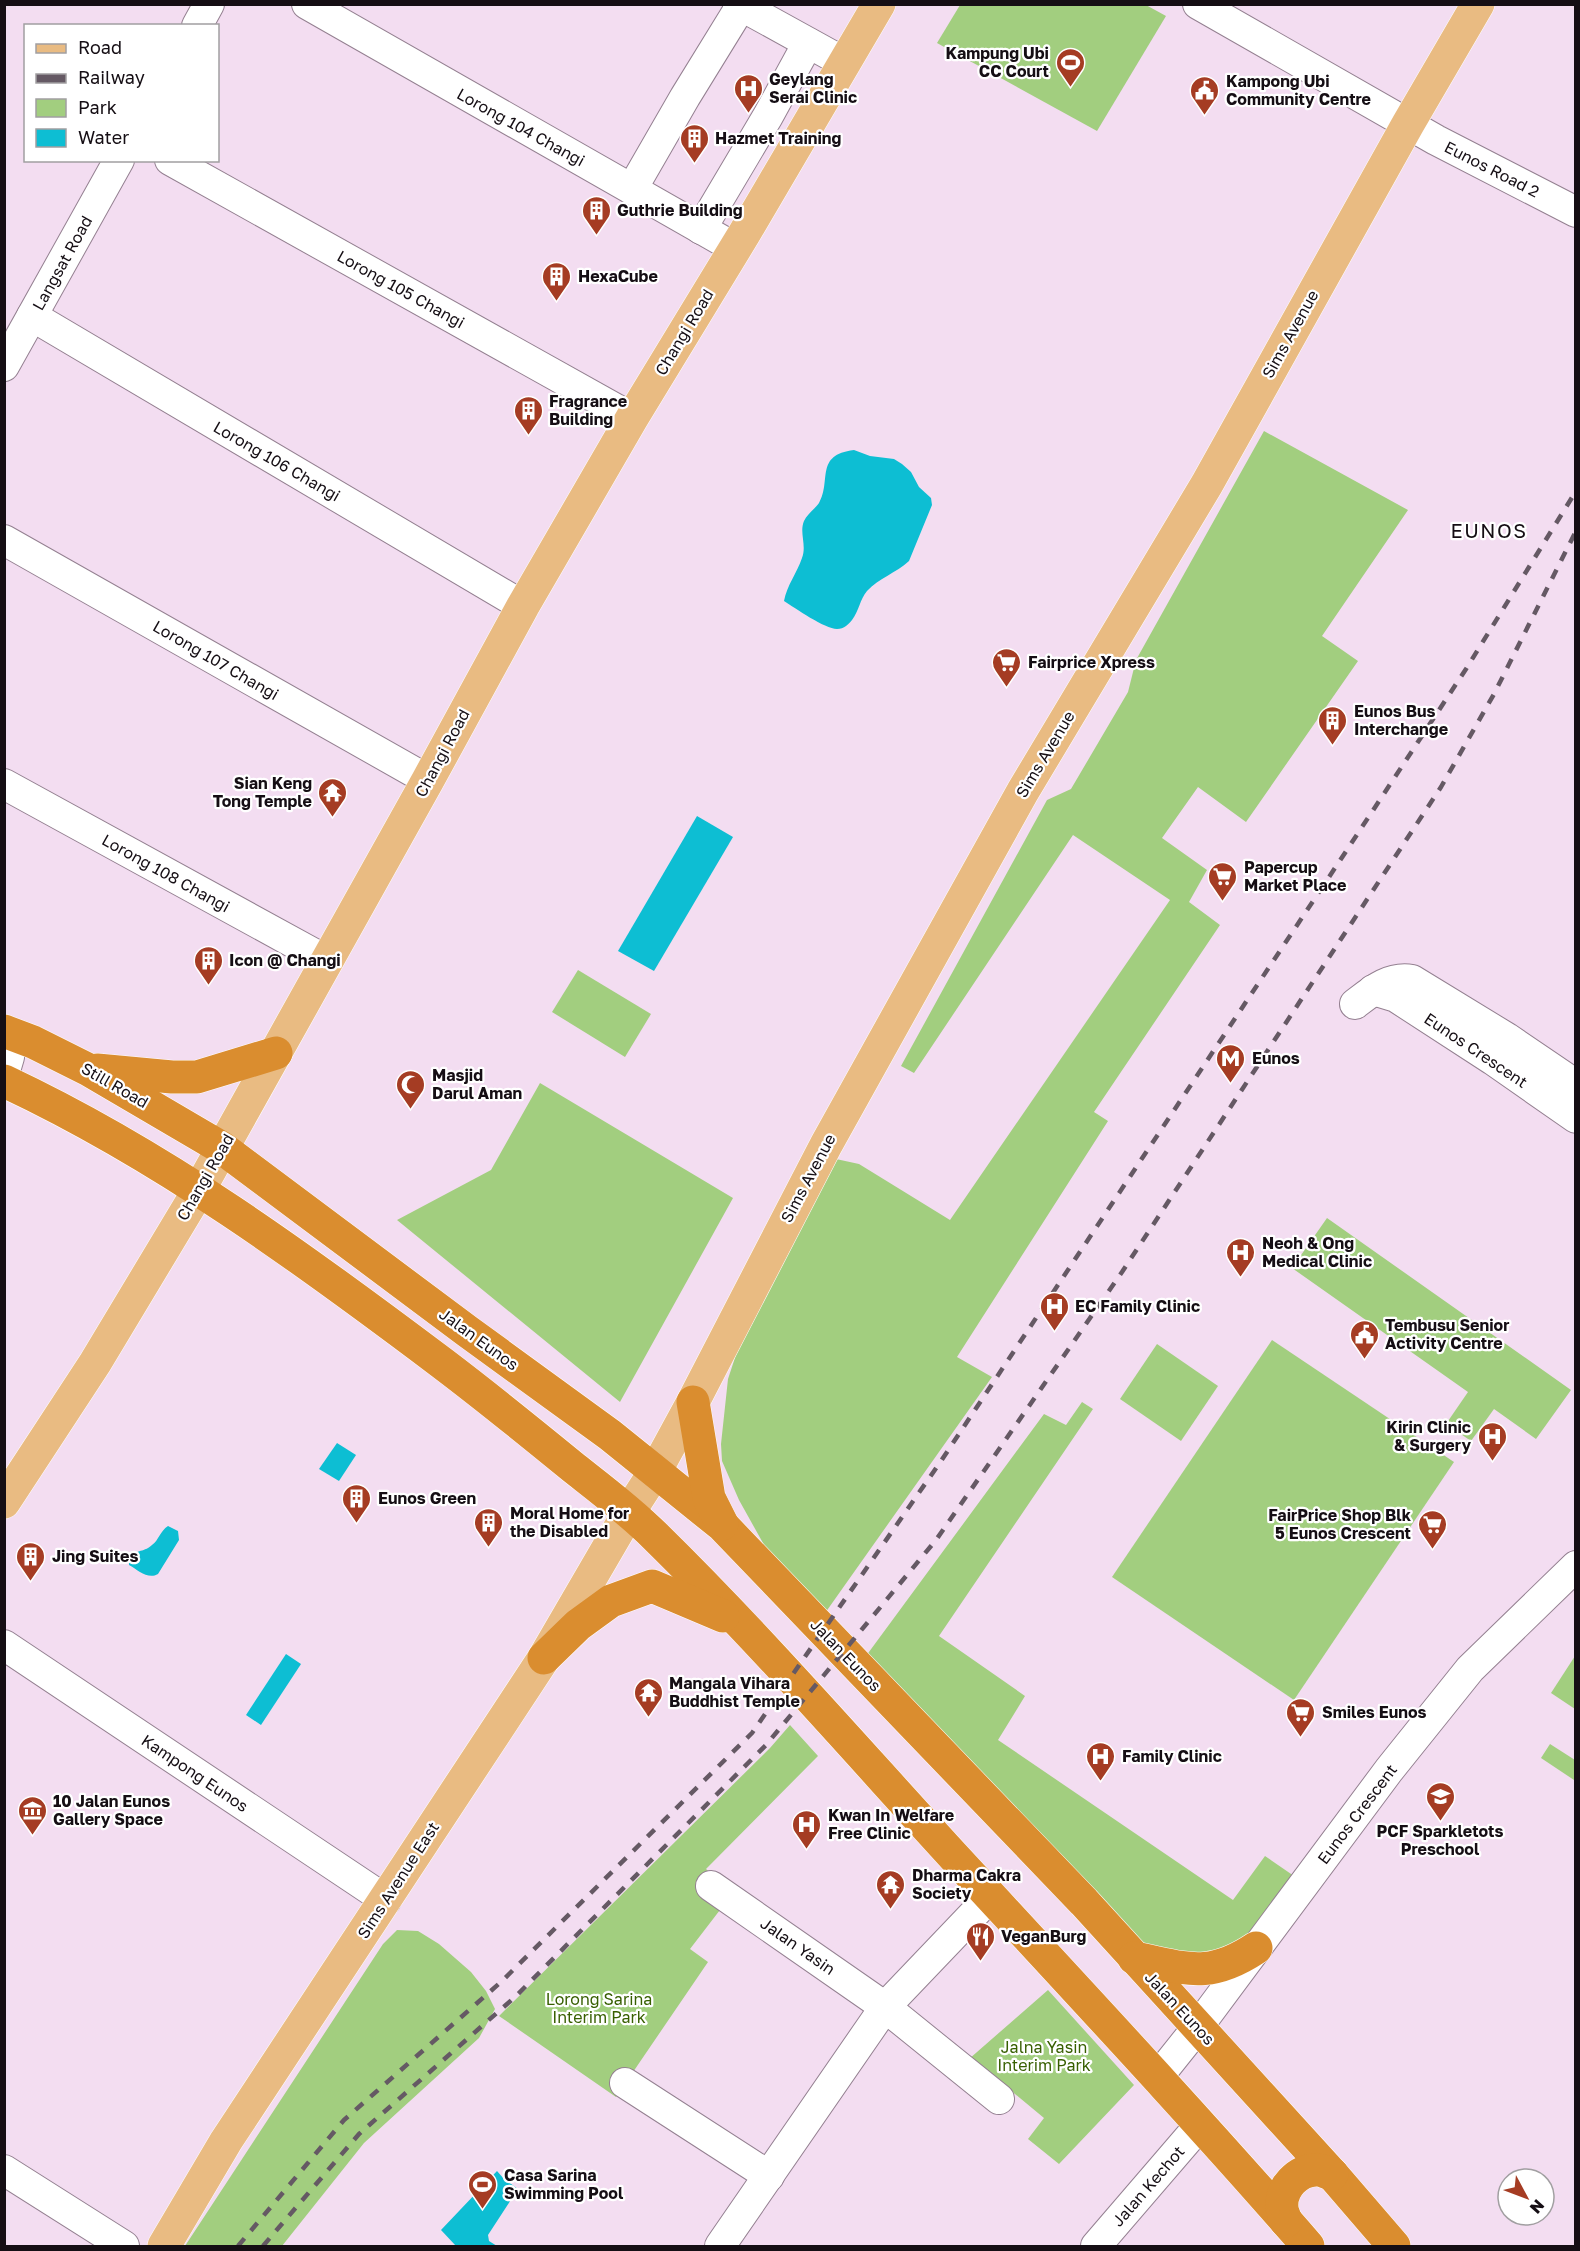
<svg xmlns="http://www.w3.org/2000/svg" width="1580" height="2251" font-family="'Golos Text',sans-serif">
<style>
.green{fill:#a2ce7f}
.water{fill:#0dbed3}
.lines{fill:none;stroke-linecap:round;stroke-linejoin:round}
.minor-casing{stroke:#948091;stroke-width:32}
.major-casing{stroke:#fff;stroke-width:34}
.highway-casing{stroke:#fff;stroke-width:34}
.minor{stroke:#fff;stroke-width:30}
.major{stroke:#e9bb82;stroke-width:33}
.highway{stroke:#da8d2f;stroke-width:33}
.rail{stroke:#655964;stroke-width:4.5;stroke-dasharray:10 10;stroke-linecap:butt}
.labels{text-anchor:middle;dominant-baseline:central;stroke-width:4.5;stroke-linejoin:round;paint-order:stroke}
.poi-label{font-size:16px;font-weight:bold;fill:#150e14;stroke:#fff;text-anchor:start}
.street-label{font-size:16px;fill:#150e14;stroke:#fff}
.park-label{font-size:16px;fill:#375f00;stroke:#fff}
.quarter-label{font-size:20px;letter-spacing:1.5px;fill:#150e14;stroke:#fff}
</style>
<rect width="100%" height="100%" fill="#f3ddf1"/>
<!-- green -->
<g class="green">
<path d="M960,5h186l20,11 -69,115 -160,-88z"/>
<path d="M1264,431l144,79 -86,126 36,25 -112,161 -48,-35 -36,51 45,32 -18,32 31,23 -126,187 14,9 -151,236 35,20 -169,239 -45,-46 -39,-70 -17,-39 -1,-17 7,-65 22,-67 86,-153 23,5 91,56 220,-320 -97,-65 -159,238 -13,-7 146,-266 24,-11 57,-97 8,-32z"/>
<path d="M578,970l73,44 -26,43 -73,-45z"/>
<path d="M540,1083l193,115 -113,204 -223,-182 94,-50z"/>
<path d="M1327,1218l244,172 -35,49 -42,-30 -23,32 -25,-17 22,-32 -176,-124z"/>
<path d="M1272,1340l182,122 -160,238 -182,-123z"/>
<path d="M1157,1344l61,42 -37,55 -61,-42z"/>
<path d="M1082,1402l11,7 -154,227 86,60 -27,44 235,160 32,-44 29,20 -52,71 -67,11 -42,-20 -267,-282 178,-242 22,11z"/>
<path d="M1575,1656v53l-24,-16z"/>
<path d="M790,1725l28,31 -112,113 27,24 -43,56 18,13 -92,135 -117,-81 271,-268z"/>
<path d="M1550,1744l25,16v17l-1,3 -33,-22z"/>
<path d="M397,1930l21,1 21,13 32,28 15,19 9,18 -16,29 -115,105 -82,103h-97l198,-302z"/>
<path d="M1048,1990l86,95 -75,79 -31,-25 16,-21 -35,-29 -48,-23z"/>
</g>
<!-- water -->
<g class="water">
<path d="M854,450l16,6 24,3 8,5 9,8 8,15 12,11 1,7 -23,56c-13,12 -30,17 -42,30 -7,8 -8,20 -15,29 -3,4 -8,9 -15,9 -12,0 -42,-21 -53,-28 3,-16 13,-28 18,-43 5,-13 -3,-25 2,-37 3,-7 11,-12 15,-18 13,-22 -5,-48 35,-53z"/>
<path d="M697,816l36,21 -79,134 -36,-20z"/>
<path d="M337,1443l19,12 -17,26 -20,-12z"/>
<path d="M168,1526l10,5 1,9 -21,34c-10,6 -20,-4 -29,-9v-3c7,-15 13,-8 23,-17 7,-5 8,-14 16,-19z"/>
<path d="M286,1654l15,10 -40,61 -15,-10z"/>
<path d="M497,2171l7,8 14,10 -30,46 1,6 8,5h-41l-15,-16z"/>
</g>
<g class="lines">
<defs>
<g id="minor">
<path d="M307,4l428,244"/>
<path d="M738,4l107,59"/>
<path d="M1198,4l238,136 140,72"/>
<path d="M197,26l12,-22"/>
<path d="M170,160l462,258"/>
<path d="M632,189l53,-92 56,-91"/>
<path d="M701,229l67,-113 40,-73"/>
<path d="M32,316l491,290"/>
<path d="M4,366l115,-206"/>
<path d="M4,540l424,240"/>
<path d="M4,784l323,177"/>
<path d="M1373,990l23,7 97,63 83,58"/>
<path d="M1355,1004c17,-13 34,-28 57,-24l95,58 69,47"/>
<path d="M4,1045l5,12 -5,17"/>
<path d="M4,1645l382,255"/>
<path d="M711,1886l174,121 114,92"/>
<path d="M1157,2078l40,-50 192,-258 81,-101 106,-103"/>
<path d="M625,2083l144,93"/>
<path d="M4,2170l120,76"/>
<path d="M720,2246l165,-239 106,-111"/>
<path d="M1096,2246l104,-121"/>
</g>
<g id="major">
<path d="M4,1502l91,-139 104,-173 229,-410 95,-174 109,-188 112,-184 135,-230"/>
<path d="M164,2246l62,-105 318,-483 85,-146 27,-42 37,-68 133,-257 197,-354 184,-307 201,-360 70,-120"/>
</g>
<g id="highway">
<path d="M4,1031l29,11 56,28 133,78 245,183 143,104 113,91 361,376 248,272 62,72"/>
<path d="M97,1070l75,7h25l79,-24"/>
<path d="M4,1081c158,74 300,178 438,282 45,34 88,69 132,105 28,22 56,43 81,68 105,103 202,215 302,324 118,128 237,255 351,386"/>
<path d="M693,1402l16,96 13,26"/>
<path d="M544,1658l34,-33 33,-24 41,-15 71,30"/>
<path d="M1134,1958c52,10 74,22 122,-10"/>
<path d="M1286,2221c-1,-4 -4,-9 -4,-13 -2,-20 16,-39 36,-38 4,0 9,3 14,4"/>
</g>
</defs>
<!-- minor casing -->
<use href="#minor" class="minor-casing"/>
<!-- major casing -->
<use href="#major" class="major-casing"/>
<!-- highway casing -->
<use href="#highway" class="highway-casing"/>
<!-- minor -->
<use href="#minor" class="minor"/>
<!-- major -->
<use href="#major" class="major"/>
<!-- highway -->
<use href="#highway" class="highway"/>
<!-- rail -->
<g class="rail">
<path d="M238,2246l106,-126 157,-138 251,-249 189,-272 396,-596 129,-196 110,-178"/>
<path d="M263,2246l96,-112 156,-137 251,-252 170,-205 186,-268 319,-485 53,-93 82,-163"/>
</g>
</g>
<!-- icons -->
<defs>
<symbol id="stadium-pin" viewBox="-11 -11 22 30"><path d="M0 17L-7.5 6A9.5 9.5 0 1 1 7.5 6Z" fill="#a53c23" stroke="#fff"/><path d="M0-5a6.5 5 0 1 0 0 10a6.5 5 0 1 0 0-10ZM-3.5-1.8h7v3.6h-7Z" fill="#fff"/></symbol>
<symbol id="hospital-pin" viewBox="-11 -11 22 30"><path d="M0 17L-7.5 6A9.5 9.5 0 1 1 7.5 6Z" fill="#a53c23" stroke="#fff"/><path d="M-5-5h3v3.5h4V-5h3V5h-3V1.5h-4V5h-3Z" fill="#fff"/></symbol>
<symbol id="civic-pin" viewBox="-11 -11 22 30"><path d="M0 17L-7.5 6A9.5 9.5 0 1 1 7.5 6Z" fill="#a53c23" stroke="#fff"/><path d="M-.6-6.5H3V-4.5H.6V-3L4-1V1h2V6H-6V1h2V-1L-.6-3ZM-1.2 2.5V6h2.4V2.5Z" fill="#fff"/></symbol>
<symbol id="building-pin" viewBox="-11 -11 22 30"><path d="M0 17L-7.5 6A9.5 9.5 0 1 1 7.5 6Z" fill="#a53c23" stroke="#fff"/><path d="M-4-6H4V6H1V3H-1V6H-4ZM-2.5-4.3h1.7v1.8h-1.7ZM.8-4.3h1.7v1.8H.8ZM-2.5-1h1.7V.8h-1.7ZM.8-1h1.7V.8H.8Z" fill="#fff"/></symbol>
<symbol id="supermarket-pin" viewBox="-11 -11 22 30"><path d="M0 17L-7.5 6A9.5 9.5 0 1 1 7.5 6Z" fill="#a53c23" stroke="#fff"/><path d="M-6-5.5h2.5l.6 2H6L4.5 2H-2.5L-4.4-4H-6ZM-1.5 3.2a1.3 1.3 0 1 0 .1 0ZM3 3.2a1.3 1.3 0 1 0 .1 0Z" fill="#fff"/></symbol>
<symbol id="temple-pin" viewBox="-11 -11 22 30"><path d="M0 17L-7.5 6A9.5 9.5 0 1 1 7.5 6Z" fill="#a53c23" stroke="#fff"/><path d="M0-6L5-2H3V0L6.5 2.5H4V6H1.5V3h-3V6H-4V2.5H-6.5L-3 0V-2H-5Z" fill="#fff"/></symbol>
<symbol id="metro-pin" viewBox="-11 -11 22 30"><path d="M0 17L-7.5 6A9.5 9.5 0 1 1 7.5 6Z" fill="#a53c23" stroke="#fff"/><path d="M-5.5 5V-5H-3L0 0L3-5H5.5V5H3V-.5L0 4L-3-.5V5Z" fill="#fff"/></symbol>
<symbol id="mosque-pin" viewBox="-11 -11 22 30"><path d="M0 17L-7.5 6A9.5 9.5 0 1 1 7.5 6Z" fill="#a53c23" stroke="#fff"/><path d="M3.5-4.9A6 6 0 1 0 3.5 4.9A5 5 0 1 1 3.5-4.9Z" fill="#fff"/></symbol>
<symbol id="school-pin" viewBox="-11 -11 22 30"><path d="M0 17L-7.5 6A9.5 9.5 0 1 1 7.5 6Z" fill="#a53c23" stroke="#fff"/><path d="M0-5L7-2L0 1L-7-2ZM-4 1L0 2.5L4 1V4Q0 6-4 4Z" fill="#fff"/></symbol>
<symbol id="museum-pin" viewBox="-11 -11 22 30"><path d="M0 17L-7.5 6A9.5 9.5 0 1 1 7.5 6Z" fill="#a53c23" stroke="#fff"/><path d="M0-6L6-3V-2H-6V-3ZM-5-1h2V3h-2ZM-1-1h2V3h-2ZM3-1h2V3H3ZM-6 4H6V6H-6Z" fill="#fff"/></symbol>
<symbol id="restaurant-pin" viewBox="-11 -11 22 30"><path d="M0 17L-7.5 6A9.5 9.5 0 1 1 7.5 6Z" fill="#a53c23" stroke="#fff"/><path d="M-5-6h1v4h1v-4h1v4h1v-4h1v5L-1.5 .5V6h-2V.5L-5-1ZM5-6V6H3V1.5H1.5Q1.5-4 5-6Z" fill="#fff"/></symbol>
</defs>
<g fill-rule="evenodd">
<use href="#stadium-pin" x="1054" y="46" width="33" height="45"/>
<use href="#hospital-pin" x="732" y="72" width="33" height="45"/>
<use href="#civic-pin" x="1188" y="74" width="33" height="45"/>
<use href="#building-pin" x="678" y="122" width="33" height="45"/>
<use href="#building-pin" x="580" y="194" width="33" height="45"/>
<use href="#building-pin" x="540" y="260" width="33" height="45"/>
<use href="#building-pin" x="512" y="394" width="33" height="45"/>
<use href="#supermarket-pin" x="990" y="646" width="33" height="45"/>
<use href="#building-pin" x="1316" y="704" width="33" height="45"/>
<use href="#temple-pin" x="316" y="776" width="33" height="45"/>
<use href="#supermarket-pin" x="1206" y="860" width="33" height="45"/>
<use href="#building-pin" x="192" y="944" width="33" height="45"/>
<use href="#metro-pin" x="1214" y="1042" width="33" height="45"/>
<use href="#mosque-pin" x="394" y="1068" width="33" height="45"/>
<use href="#hospital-pin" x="1224" y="1236" width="33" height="45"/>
<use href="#hospital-pin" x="1038" y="1290" width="33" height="45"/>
<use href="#civic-pin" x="1348" y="1318" width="33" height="45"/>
<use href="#hospital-pin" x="1476" y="1420" width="33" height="45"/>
<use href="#building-pin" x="340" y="1482" width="33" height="45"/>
<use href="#building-pin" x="472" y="1506" width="33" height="45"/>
<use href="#supermarket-pin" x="1416" y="1508" width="33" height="45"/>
<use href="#building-pin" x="14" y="1540" width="33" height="45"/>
<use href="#temple-pin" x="632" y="1676" width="33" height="45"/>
<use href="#supermarket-pin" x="1284" y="1696" width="33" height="45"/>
<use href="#hospital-pin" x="1084" y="1740" width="33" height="45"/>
<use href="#school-pin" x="1424" y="1780" width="33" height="45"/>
<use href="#museum-pin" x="16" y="1794" width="33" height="45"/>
<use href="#hospital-pin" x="790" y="1808" width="33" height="45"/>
<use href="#temple-pin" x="874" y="1868" width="33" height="45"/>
<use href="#restaurant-pin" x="964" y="1920" width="33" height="45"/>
<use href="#stadium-pin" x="466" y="2168" width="33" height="45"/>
</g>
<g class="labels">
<!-- poi labels -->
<g class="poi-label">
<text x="1049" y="53" text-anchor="end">Kampung Ubi<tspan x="1049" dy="18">CC Court</tspan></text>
<text x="769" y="79">Geylang<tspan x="769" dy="18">Serai Clinic</tspan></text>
<text x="1226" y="81">Kampong Ubi<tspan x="1226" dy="18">Community Centre</tspan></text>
<text x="715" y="138">Hazmet Training</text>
<text x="617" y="210">Guthrie Building</text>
<text x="578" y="276">HexaCube</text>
<text x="549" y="401">Fragrance<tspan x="549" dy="18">Building</tspan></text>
<text x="1028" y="662">Fairprice Xpress</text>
<text x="1354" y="711">Eunos Bus<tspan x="1354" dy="18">Interchange</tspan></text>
<text x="312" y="783" text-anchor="end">Sian Keng<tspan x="312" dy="18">Tong Temple</tspan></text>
<text x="1244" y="867">Papercup<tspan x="1244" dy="18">Market Place</tspan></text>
<text x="229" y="960">Icon @ Changi</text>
<text x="1252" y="1058">Eunos</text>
<text x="432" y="1075">Masjid<tspan x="432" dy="18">Darul Aman</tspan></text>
<text x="1262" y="1243">Neoh &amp; Ong<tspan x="1262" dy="18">Medical Clinic</tspan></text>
<text x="1075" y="1306">EC Family Clinic</text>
<text x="1385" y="1325">Tembusu Senior<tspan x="1385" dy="18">Activity Centre</tspan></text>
<text x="1471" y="1427" text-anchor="end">Kirin Clinic<tspan x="1471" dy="18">&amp; Surgery</tspan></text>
<text x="378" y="1498">Eunos Green</text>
<text x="510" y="1513">Moral Home for<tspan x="510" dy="18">the Disabled</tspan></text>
<text x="1411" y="1515" text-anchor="end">FairPrice Shop Blk<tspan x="1411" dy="18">5 Eunos Crescent</tspan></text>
<text x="52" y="1556">Jing Suites</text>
<text x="669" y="1683">Mangala Vihara<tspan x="669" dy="18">Buddhist Temple</tspan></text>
<text x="1322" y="1712">Smiles Eunos</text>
<text x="1122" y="1756">Family Clinic</text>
<text x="53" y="1801">10 Jalan Eunos<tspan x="53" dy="18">Gallery Space</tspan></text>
<text x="828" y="1815">Kwan In Welfare<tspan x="828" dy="18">Free Clinic</tspan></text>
<text x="1440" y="1831" text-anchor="middle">PCF Sparkletots<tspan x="1440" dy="18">Preschool</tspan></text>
<text x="912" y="1875">Dharma Cakra<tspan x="912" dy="18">Society</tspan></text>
<text x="1001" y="1936">VeganBurg</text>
<text x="504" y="2175">Casa Sarina<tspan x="504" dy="18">Swimming Pool</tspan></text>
</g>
<!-- street labels -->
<g class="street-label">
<text transform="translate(521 127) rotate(29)">Lorong 104 Changi</text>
<text transform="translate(1492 169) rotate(27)">Eunos Road 2</text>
<text transform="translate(62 263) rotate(-61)">Langsat Road</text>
<text transform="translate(401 289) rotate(29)">Lorong 105 Changi</text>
<text transform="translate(684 332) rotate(-59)">Changi Road</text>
<text transform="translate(1290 334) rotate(-61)">Sims Avenue</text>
<text transform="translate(277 461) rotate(30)">Lorong 106 Changi</text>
<text transform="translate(216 660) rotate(30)">Lorong 107 Changi</text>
<text transform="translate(442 753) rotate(-62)">Changi Road</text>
<text transform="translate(1045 754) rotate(-59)">Sims Avenue</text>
<text transform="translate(166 873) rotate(29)">Lorong 108 Changi</text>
<text transform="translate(1476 1050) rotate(34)">Eunos Crescent</text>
<text transform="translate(115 1085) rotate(30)">Still Road</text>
<text transform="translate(205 1177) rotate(-60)">Changi Road</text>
<text transform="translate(808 1178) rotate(-62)">Sims Avenue</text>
<text transform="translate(479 1339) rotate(36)">Jalan Eunos</text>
<text transform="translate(846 1655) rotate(46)">Jalan Eunos</text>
<text transform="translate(195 1773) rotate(34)">Kampong Eunos</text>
<text transform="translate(1357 1814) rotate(-53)">Eunos Crescent</text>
<text transform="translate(398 1880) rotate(-57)">Sims Avenue East</text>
<text transform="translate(798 1946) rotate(35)">Jalan Yasin</text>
<text transform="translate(1180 2008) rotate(47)">Jalan Eunos</text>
<text transform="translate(1148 2186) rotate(-49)">Jalan Kechot</text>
</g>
<!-- park labels -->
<g class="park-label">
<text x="599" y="1999">Lorong Sarina<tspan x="599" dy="18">Interim Park</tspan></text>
<text x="1044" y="2047">Jalna Yasin<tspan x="1044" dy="18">Interim Park</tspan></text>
</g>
<!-- quarter labels -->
<g class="quarter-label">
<text x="1489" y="530">EUNOS</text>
</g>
</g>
<!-- border -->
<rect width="1580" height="2251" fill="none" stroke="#150e14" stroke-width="12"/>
<!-- legend -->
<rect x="24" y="24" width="195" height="138" fill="#ffffff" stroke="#a19fa1" stroke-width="1.5"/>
<rect x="36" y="44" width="30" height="9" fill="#e9bb82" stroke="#a19fa1" stroke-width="1.5"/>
<text x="78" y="54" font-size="18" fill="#150e14">Road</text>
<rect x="36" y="74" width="30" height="9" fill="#655964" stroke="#a19fa1" stroke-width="1.5"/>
<text x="78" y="84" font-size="18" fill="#150e14">Railway</text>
<rect x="36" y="99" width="30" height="18" fill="#a2ce7f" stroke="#a19fa1" stroke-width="1.5"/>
<text x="78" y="114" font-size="18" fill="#150e14">Park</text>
<rect x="36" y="129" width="30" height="18" fill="#0dbed3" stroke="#a19fa1" stroke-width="1.5"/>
<text x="78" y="144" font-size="18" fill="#150e14">Water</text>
<!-- north arrow -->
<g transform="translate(1526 2197) rotate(131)"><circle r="28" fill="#ffffff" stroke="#a19fa1" stroke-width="1.5"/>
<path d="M0-4.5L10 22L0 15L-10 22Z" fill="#a53c23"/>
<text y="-9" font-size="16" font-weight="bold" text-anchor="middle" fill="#150e14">N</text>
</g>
</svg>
